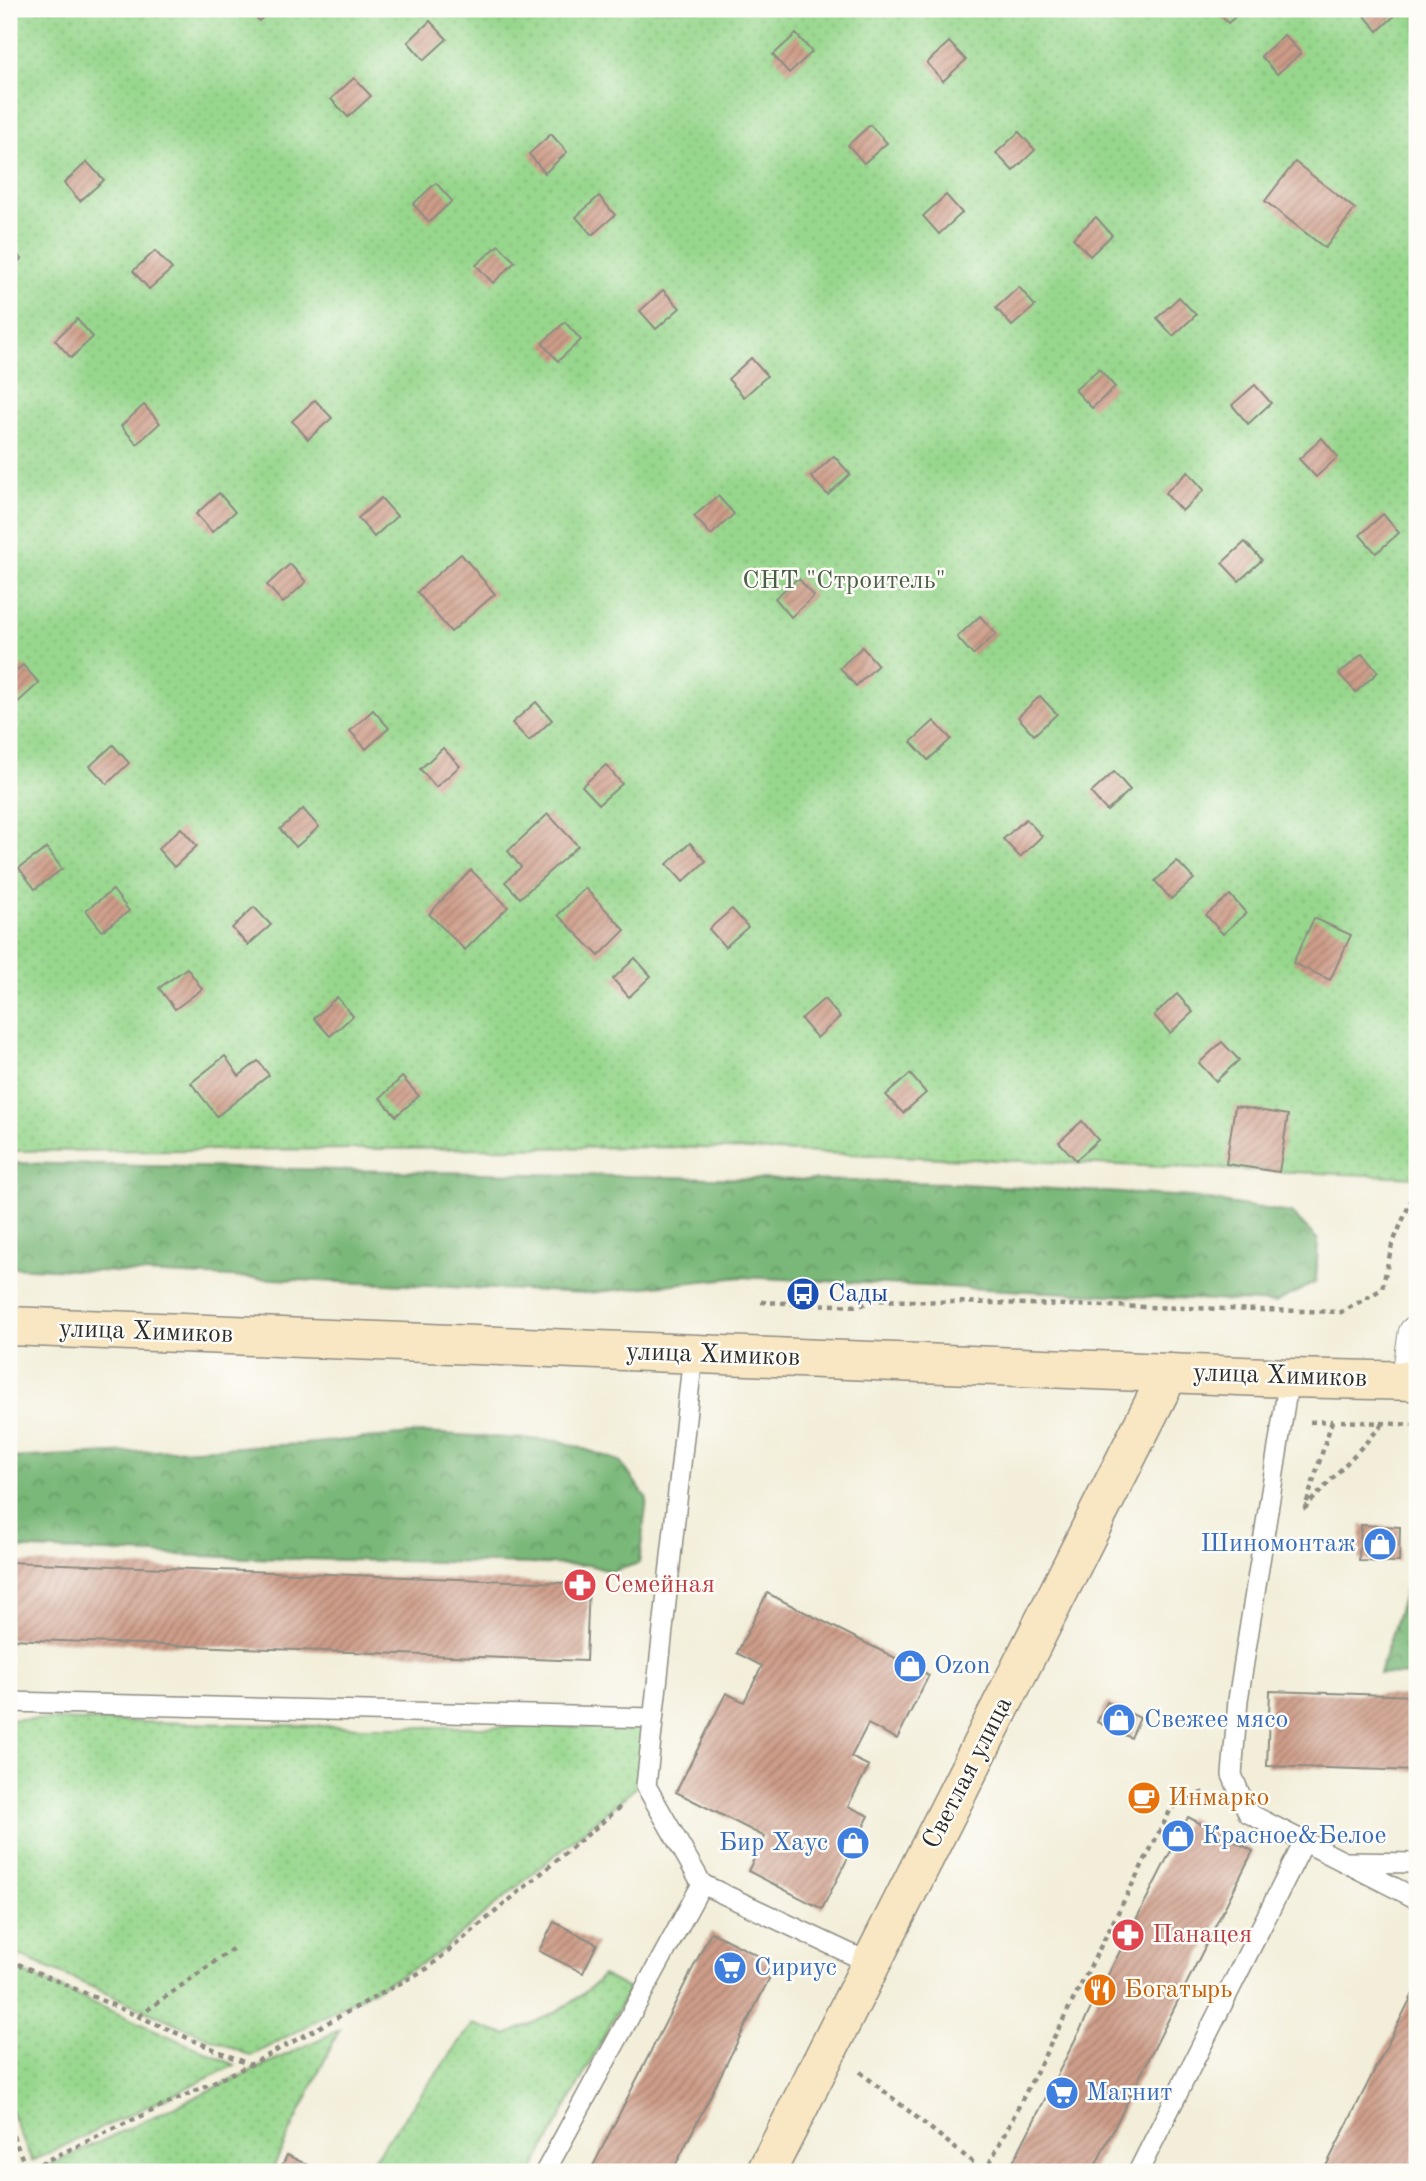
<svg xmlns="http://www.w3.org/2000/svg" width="1426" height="2181" font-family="'Old Standard TT',serif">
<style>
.grass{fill:url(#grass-dots);stroke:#61815c;stroke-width:2}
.forest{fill:url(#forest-crowns);stroke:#527252;stroke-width:2}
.building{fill:url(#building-hatch)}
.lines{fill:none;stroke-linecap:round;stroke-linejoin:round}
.lane-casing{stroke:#8e8c82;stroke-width:22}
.street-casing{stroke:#8e8c82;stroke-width:39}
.secondary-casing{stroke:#8e8c82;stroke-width:41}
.path{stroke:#8e8c82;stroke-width:4.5;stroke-dasharray:5 5;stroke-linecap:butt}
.lane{stroke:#fff;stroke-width:19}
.street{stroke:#fff;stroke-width:37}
.secondary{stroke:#f9e7c3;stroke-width:38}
.labels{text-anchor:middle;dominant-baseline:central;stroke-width:5;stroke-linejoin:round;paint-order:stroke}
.park-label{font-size:26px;fill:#4b5f48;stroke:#fdfcf7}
.transit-label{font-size:26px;fill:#164399;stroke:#fdfcf7;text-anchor:start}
.street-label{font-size:26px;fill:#2b2b2b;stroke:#fdfcf7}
.shop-label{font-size:26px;fill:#366cbe;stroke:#fdfcf7;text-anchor:start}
.health-label{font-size:26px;fill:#be3a42;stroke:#fdfcf7;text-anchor:start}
.food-label{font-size:26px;fill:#c56008;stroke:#fdfcf7;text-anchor:start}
</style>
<defs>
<pattern id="grass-dots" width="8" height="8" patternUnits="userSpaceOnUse" patternTransform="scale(1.75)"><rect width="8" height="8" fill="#97d78d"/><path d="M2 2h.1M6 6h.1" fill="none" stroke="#82b97a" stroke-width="1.8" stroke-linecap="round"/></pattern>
<pattern id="forest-crowns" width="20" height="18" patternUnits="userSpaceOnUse" patternTransform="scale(1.75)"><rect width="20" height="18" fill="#79b878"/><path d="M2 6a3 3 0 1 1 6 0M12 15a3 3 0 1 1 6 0" fill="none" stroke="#639663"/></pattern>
<pattern id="building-hatch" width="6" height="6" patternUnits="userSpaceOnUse" patternTransform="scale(1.75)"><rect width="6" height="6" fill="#ce9d89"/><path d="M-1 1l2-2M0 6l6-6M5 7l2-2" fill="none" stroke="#a78070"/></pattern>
</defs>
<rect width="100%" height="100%" fill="#fdfcf7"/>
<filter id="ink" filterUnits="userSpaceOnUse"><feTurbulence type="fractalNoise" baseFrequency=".0143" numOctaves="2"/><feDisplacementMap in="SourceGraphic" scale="14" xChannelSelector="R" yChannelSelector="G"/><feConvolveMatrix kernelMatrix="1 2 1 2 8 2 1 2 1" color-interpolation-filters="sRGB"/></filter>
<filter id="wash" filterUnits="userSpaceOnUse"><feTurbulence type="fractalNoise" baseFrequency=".00686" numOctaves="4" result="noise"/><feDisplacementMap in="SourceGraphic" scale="28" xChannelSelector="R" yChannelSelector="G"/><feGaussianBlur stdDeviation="1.57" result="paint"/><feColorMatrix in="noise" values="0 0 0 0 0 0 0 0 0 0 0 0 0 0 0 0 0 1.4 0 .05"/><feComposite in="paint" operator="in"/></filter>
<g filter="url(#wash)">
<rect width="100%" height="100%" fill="#f2eed9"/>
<!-- grass -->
<g class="grass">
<path d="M9,9h1408v1168l-742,-30 -666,4z"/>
<path d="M9,1719l353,8h282l-4,57 -208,174 -181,98 -242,-105z"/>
<path d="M9,1966l226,99 -203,96 -23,-54z"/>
<path d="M603,1975l26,14 -97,183h-168l109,-148 33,11c36,-16 71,-30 97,-60z"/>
<path d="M339,2030l-68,142h-236z"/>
</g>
<!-- forest -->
<g class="forest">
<path d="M9,1163l939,20 242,14 101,16 27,27 -2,42 -41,21 -534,-26 -154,16 -578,-26z"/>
<path d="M423,1433l137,8 60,20 27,38 -8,64 -27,9 -23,-7 -339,-7 -241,-10v-90l294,-14z"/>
<path d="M1417,1537v138l-38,-1 33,-105z"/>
</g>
<g id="blocks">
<!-- building -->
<g class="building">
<path d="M249,9h23l-13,12z"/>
<path d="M1215,9h29l-16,14z"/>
<path d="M1366,9h36l-24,22 -16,-18z"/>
<path d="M430,21l17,18 -23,21 -16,-18z"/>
<path d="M796,34l16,18 -23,21 -16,-18z"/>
<path d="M1284,35l17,18 -24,21 -16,-18z"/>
<path d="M949,42l17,18 -23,21 -16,-18z"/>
<path d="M354,78l17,18 -23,21 -17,-18z"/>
<path d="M870,125l17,18 -23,20 -16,-18z"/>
<path d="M1019,132l16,18 -22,21 -17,-18z"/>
<path d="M551,134l16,18 -22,21 -16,-19z"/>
<path d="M87,162l17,18 -24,21 -16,-18z"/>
<path d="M1295,162l60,47 -30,39 -60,-47z"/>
<path d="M436,183l16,18 -23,21 -16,-18z"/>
<path d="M946,195l16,18 -23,21 -16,-18z"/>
<path d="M599,196l16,19 -23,20 -16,-18z"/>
<path d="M1096,217l16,18 -22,21 -17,-18z"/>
<path d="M9,245l12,14 -12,11z"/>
<path d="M499,245l16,17 -22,21 -17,-18z"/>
<path d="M155,251l17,18 -23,20 -16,-18z"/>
<path d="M1019,287l16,19 -23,20 -16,-18z"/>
<path d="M663,290l17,18 -24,21 -16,-18z"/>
<path d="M1179,297l17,18 -23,21 -16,-18z"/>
<path d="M77,319l16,18 -22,21 -16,-18z"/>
<path d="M565,322l16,18 -23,21 -16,-18z"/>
<path d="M751,358l16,18 -23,21 -16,-18z"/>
<path d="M1099,369l16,18 -23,21 -17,-18z"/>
<path d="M1255,385l16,18 -23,21 -16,-19z"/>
<path d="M315,400l17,18 -24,21 -16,-18z"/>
<path d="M144,405l16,18 -23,21 -16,-18z"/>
<path d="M1322,438l16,19 -22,20 -17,-18z"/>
<path d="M834,456l16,18 -22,21 -17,-18z"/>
<path d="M1188,472l16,18 -22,21 -17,-18z"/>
<path d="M219,493l16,19 -23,20 -16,-18z"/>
<path d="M718,496l16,18 -23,21 -17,-19z"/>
<path d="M381,498l16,18 -23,21 -16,-19z"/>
<path d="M1383,514l16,19 -23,20 -16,-18z"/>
<path d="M1245,542l17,18 -23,21 -17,-18z"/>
<path d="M461,554l34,40 -44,38 -34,-40z"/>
<path d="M290,564l16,18 -23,21 -16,-18z"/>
<path d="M798,578l16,18 -23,21 -16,-19z"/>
<path d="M980,616l16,18 -23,21 -16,-18z"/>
<path d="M862,647l16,18 -22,21 -16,-18z"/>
<path d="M1362,654l16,18 -22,20 -17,-18z"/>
<path d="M23,665l16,18 -23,21 -7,-8v-18z"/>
<path d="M1040,696l17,18 -23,21 -16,-18z"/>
<path d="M536,702l16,18 -23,21 -17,-18z"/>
<path d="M373,710l16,18 -23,21 -16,-18z"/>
<path d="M934,721l17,18 -23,21 -17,-18z"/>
<path d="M113,745l16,18 -22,21 -17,-18z"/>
<path d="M443,748l17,18 -24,21 -16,-18z"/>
<path d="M606,765l16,19 -23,20 -17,-18z"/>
<path d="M1114,772l16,18 -23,21 -16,-18z"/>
<path d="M303,809l16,18 -23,20 -16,-18z"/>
<path d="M548,814l30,32 -58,52 -15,-16 16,-15 -13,-16z"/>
<path d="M1026,819l16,17 -22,21 -17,-18z"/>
<path d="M181,828l16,18 -23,21 -16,-18z"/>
<path d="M690,843l16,18 -23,21 -16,-18z"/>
<path d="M47,848l15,21 -27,20 -16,-21z"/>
<path d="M1177,861l17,18 -23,20 -16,-18z"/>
<path d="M471,870l37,37 -43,43 -36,-36z"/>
<path d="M585,888l40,42 -26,26 -41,-41z"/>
<path d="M113,890l16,21 -27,20 -16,-21z"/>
<path d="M1230,895l16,18 -23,21 -17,-19z"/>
<path d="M254,907l17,18 -23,20 -16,-17z"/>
<path d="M732,909l16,18 -23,20 -16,-18z"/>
<path d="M1314,918l37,17 -21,45 -37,-17z"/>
<path d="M635,958l16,18 -22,21 -16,-18z"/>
<path d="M187,968l15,21 -27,20 -16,-21z"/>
<path d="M1177,994l16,18 -23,21 -16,-18z"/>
<path d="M337,997l16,19 -23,20 -16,-18z"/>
<path d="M824,999l16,18 -23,21 -16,-19z"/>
<path d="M1222,1042l17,18 -23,21 -17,-18z"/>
<path d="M225,1056l14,20 19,-15 11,14 -52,41 -26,-33z"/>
<path d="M910,1074l16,19 -23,20 -17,-18z"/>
<path d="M402,1077l17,19 -23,20 -16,-18z"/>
<path d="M1235,1106l53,9 -9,57 -53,-8z"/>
<path d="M1082,1121l16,19 -22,20 -17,-18z"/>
<path d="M1361,1525l39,2 -1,35 -40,-1z"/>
<path d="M9,1562l580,22 -3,77 -577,-22z"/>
<path d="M767,1593l162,82 -32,64 -29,-15 -17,33 18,9 -21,40 21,10 -47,93 -74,-38 17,-34 -89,-45 50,-99 18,9 18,-36 -25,-13z"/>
<path d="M1270,1691l147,5v75l-150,-5z"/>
<path d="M1107,1702l33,16 -9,20 -34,-16z"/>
<path d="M1141,1789l13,7 -7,12 -13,-7z"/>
<path d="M1188,1817l65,34 -161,321h-84z"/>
<path d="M554,1922l43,22 -14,29 -44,-22z"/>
<path d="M711,1932l65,33 -104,207h-82z"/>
<path d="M1417,1986v164l-11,22h-83z"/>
<path d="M287,2155l35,17h-43z"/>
</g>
</g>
</g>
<g filter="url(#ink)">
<use href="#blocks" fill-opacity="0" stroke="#8e8c82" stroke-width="2"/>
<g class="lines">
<defs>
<g id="lane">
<path d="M693,1354l-47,432 56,98 170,80"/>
<path d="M1289,1378l-51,322 -6,75 16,38 169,86"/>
<path d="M9,1702l644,16"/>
<path d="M1347,1862l70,1"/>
<path d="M545,2172l157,-288"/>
<path d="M1138,2172l166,-330"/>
</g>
<path id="street" d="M1410,1381l7,-47"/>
<g id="secondary">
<path d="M9,1326l1280,52 128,3"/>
<path d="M766,2172l403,-799"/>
</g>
</defs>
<!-- lane casing -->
<use href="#lane" class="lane-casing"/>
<!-- street casing -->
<use href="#street" class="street-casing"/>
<!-- secondary casing -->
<use href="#secondary" class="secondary-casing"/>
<!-- path -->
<g class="path">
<path d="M761,1302l99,4 13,-6 469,12 40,-23 10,-44 24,-56"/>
<path d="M1332,1421l-27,87 79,-85"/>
<path d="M1341,1421l76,4"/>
<path d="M1310,1422l23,-1"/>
<path d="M9,1960l241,105"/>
<path d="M139,2016l96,-69"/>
<path d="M860,2072l115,92 6,8"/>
<path d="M9,2126l18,44"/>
<path d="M22,2172l228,-107 178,-97 196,-164"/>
<path d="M985,2172l186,-363 18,-12 19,-6"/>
</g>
<!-- lane -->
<use href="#lane" class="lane"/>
<!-- street -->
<use href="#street" class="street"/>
<!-- secondary -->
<use href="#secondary" class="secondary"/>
</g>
</g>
<!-- icons -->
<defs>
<symbol id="bus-disc" viewBox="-11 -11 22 22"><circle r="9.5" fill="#1a4fb4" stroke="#fdfcf7"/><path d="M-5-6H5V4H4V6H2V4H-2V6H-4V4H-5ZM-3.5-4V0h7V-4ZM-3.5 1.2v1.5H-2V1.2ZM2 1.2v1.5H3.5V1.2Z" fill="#fff"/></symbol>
<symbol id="shop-disc" viewBox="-11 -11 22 22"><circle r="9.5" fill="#3f7fe0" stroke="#fdfcf7"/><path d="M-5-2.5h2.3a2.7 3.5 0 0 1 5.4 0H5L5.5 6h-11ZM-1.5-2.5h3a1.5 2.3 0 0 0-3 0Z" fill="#fff"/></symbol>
<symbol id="pharmacy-disc" viewBox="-11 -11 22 22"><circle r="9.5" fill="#e0444e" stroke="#fdfcf7"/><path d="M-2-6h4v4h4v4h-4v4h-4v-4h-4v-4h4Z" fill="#fff"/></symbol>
<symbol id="cafe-disc" viewBox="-11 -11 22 22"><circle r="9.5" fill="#e8710a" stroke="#fdfcf7"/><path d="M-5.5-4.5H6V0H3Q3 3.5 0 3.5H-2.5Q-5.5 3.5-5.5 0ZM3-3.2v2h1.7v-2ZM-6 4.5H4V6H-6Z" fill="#fff"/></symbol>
<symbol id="supermarket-disc" viewBox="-11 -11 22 22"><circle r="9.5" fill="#3f7fe0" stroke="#fdfcf7"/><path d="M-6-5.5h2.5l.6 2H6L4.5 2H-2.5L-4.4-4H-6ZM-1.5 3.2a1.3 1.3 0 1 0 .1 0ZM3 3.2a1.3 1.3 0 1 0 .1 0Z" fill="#fff"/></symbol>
<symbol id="restaurant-disc" viewBox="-11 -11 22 22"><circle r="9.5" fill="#e8710a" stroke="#fdfcf7"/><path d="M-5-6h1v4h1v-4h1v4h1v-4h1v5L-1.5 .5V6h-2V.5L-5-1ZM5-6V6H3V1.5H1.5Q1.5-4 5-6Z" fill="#fff"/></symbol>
</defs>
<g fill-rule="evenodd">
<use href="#bus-disc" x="784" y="1275" width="38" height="38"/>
<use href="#shop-disc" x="1361" y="1525" width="38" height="38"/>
<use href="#pharmacy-disc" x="561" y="1566" width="38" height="38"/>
<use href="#shop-disc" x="891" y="1647" width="38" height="38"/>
<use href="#shop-disc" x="1100" y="1701" width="38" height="38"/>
<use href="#cafe-disc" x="1125" y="1779" width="38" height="38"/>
<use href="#shop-disc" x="1159" y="1817" width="38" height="38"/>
<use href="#shop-disc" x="834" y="1824" width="38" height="38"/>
<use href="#pharmacy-disc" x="1109" y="1916" width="38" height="38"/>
<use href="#supermarket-disc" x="711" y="1949" width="38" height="38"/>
<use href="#restaurant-disc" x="1081" y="1971" width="38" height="38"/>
<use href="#supermarket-disc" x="1043" y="2074" width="38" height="38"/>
</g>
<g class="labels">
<!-- park labels -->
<g class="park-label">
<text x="844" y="581">СНТ "Строитель"</text>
</g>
<!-- transit labels -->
<g class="transit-label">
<text x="828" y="1294">Сады</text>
</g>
<!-- street labels -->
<g class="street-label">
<text transform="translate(146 1332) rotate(2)">улица Химиков</text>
<text transform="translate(713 1355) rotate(2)">улица Химиков</text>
<text transform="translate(1280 1376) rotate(2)">улица Химиков</text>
<text transform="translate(968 1773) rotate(-63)">Светлая улица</text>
</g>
<!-- shop labels -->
<g class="shop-label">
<text x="1356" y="1544" text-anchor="end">Шиномонтаж</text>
<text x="934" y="1666">Ozon</text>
<text x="1144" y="1720">Свежее мясо</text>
<text x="1202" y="1836">Красное&amp;Белое</text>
<text x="828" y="1843" text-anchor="end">Бир Хаус</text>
<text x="754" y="1968">Сириус</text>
<text x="1086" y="2093">Магнит</text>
</g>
<!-- health labels -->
<g class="health-label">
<text x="604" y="1585">Семейная</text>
<text x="1152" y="1935">Панацея</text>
</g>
<!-- food labels -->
<g class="food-label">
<text x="1168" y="1798">Инмарко</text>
<text x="1124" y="1990">Богатырь</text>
</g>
</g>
<!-- margin -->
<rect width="1426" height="2181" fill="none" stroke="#fdfcf7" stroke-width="35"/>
</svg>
